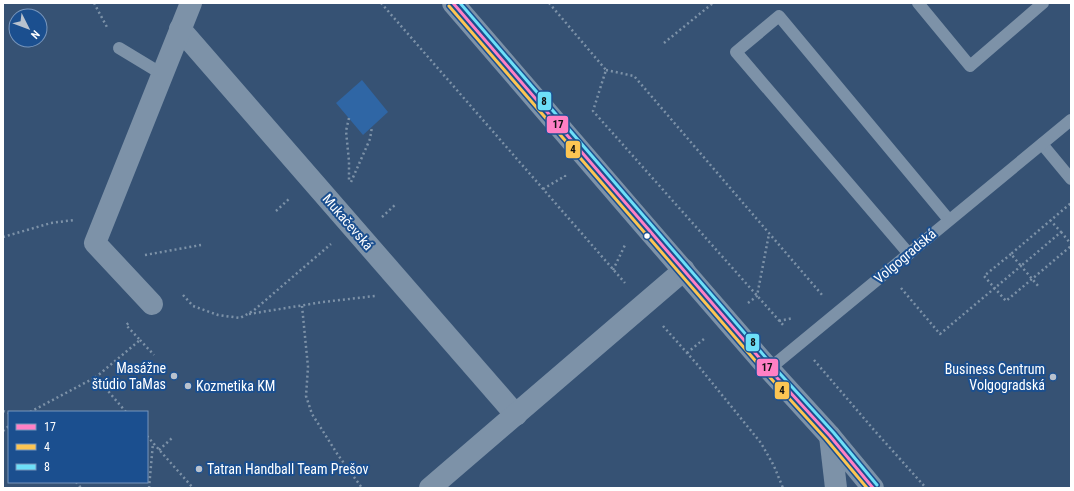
<svg xmlns="http://www.w3.org/2000/svg" width="1074" height="491" font-family="'Roboto Condensed',sans-serif">
<style>
.green{fill:#2f66a5}
.lines{fill:none;stroke-linecap:round;stroke-linejoin:round}
.path{stroke:#7d92a8;stroke-width:2.5;stroke-dasharray:2 3;stroke-linecap:butt}
.service{stroke:#7d92a8;stroke-width:12}
.minor{stroke:#7d92a8;stroke-width:22}
.tertiary{stroke:#7d92a8;stroke-width:22}
.bus-1-casing{stroke:#1b4f8f;stroke-width:6}
.bus-2-casing{stroke:#1b4f8f;stroke-width:6}
.bus-3-casing{stroke:#1b4f8f;stroke-width:6}
.bus-1{stroke:#ff80c5;stroke-width:3}
.bus-2{stroke:#fcc553;stroke-width:3}
.bus-3{stroke:#6ddff8;stroke-width:3}
.bus-dot{fill:#fff;stroke:#1b4f8f;stroke-width:1.5}
.poi-dot{fill:#b9c2ce;stroke:#1b4f8f;stroke-width:1.5}
.labels{text-anchor:middle;dominant-baseline:central;stroke-width:4;stroke-linejoin:round;paint-order:stroke}
.street-label{font-size:14px;fill:#fff;stroke:#1b4f8f}
.poi-label{font-size:14px;fill:#fff;stroke:#1b4f8f;text-anchor:end}
.line-badge{stroke:#1b4f8f;stroke-width:1.5}
.pale-badge-label{font-size:11px;text-anchor:middle;font-weight:bold;fill:#111}
</style>
<rect width="100%" height="100%" fill="#365274"/>
<!-- green -->
<path class="green" d="M362,80l26,32 -25,23 -27,-32z"/>
<g class="lines">
<!-- path -->
<g class="path">
<path d="M94,3l14,26"/>
<path d="M381,3l244,280"/>
<path d="M549,3l57,67 -13,41 191,215"/>
<path d="M664,43l49,-40"/>
<path d="M606,70l28,6 189,220"/>
<path d="M349,118l-3,13 3,30v19"/>
<path d="M351,182l19,-43 2,-12"/>
<path d="M543,189l22,-13v1"/>
<path d="M276,211l14,-13"/>
<path d="M382,217l14,-13"/>
<path d="M1050,220l11,12 -40,34 -10,-12 60,-51"/>
<path d="M1061,232l10,12"/>
<path d="M3,237l48,-14 23,-3"/>
<path d="M1011,254l-27,22 22,25 65,-55"/>
<path d="M145,255l56,-10"/>
<path d="M613,270l12,-25"/>
<path d="M901,288l39,46 81,-68 18,21"/>
<path d="M183,295l10,11 25,9 22,3 13,-7 78,-67"/>
<path d="M748,303l9,-7 12,-62"/>
<path d="M302,306l6,61 -2,29 6,18 26,41 24,33"/>
<path d="M249,314l74,-12 52,-6"/>
<path d="M779,321l14,-3"/>
<path d="M663,326l33,37 65,80 13,23 9,22"/>
<path d="M140,340l14,15"/>
<path d="M687,353l18,-15"/>
<path d="M814,360l60,70 52,58"/>
<path d="M3,411l6,2"/>
<path d="M30,412l66,-35"/>
<path d="M126,412l-30,-35 44,-37 -14,-15 4,-3"/>
<path d="M3,431l6,-5"/>
<path d="M147,436l46,52"/>
<path d="M159,450l13,-12"/>
<path d="M76,482l5,6"/>
<path d="M149,488l4,-45"/>
</g>
<!-- service -->
<g class="service">
<path d="M918,3l52,63 73,-63"/>
<path d="M119,48l43,26"/>
<path d="M1042,144l29,35"/>
<path d="M909,254l-173,-202 43,-36 170,204"/>
<path d="M769,369l302,-249"/>
</g>
<!-- minor -->
<g class="minor">
<path d="M180,29l336,386"/>
<path d="M152,304l-57,-61 96,-240"/>
<path d="M830,436l6,52"/>
<path d="M430,488l254,-218"/>
</g>
<!-- tertiary -->
<path class="tertiary" d="M453,3l192,223 124,143 61,67 43,52"/>
<defs>
<path id="bus-1" d="M453,3l316,366 61,67 43,52"/>
<path id="bus-2" d="M449,6l316,366 61,67 41,49"/>
<path id="bus-3" d="M460,3l313,363 61,67 43,52"/>
</defs>
<!-- bus-1 casing -->
<use href="#bus-1" class="bus-1-casing"/>
<!-- bus-2 casing -->
<use href="#bus-2" class="bus-2-casing"/>
<!-- bus-3 casing -->
<use href="#bus-3" class="bus-3-casing"/>
<!-- bus-1 -->
<use href="#bus-1" class="bus-1"/>
<!-- bus-2 -->
<use href="#bus-2" class="bus-2"/>
<!-- bus-3 -->
<use href="#bus-3" class="bus-3"/>
</g>
<!-- markers -->
<circle class="bus-dot" cx="647" cy="236" r="3.5"/>
<g class="poi-dot">
<circle cx="174" cy="376" r="4"/>
<circle cx="1053" cy="377" r="4"/>
<circle cx="188" cy="386" r="4"/>
<circle cx="199" cy="469" r="4"/>
</g>
<g class="labels">
<!-- street labels -->
<g class="street-label">
<text transform="translate(348 222) rotate(49)">Mukačevská</text>
<text transform="translate(905 256) rotate(-40)">Volgogradská</text>
</g>
<!-- poi labels -->
<g class="poi-label">
<text x="166" y="368">Masážne<tspan x="166" dy="16">štúdio TaMas</tspan></text>
<text x="1045" y="369">Business Centrum<tspan x="1045" dy="16">Volgogradská</tspan></text>
<text x="196" y="386" text-anchor="start">Kozmetika KM</text>
<text x="207" y="469" text-anchor="start">Tatran Handball Team Prešov</text>
</g>
</g>
<g class="line-badge">
<rect x="537" y="91" width="15" height="20" rx="4" fill="#6ddff8"/>
<rect x="546" y="115" width="23" height="19" rx="4" fill="#ff80c5"/>
<rect x="565" y="140" width="16" height="19" rx="4" fill="#fcc553"/>
<rect x="745" y="333" width="15" height="19" rx="4" fill="#6ddff8"/>
<rect x="756" y="358" width="23" height="19" rx="4" fill="#ff80c5"/>
<rect x="774" y="381" width="16" height="19" rx="4" fill="#fcc553"/>
</g>
<g class="pale-badge-label">
<text x="544" y="105">8</text>
<text x="558" y="128">17</text>
<text x="573" y="153">4</text>
<text x="753" y="346">8</text>
<text x="767" y="371">17</text>
<text x="782" y="394">4</text>
</g>
<!-- border -->
<rect width="1074" height="491" fill="none" stroke="#ffffff" stroke-width="8"/>
<!-- legend -->
<rect x="8" y="411" width="140" height="72" fill="#1b4f8f" stroke="#7695bc"/>
<rect x="16" y="424" width="20" height="6" fill="#ff80c5" stroke="#7695bc"/>
<text x="44" y="431" font-size="12" fill="#ffffff">17</text>
<rect x="16" y="444" width="20" height="6" fill="#fcc553" stroke="#7695bc"/>
<text x="44" y="451" font-size="12" fill="#ffffff">4</text>
<rect x="16" y="464" width="20" height="6" fill="#6ddff8" stroke="#7695bc"/>
<text x="44" y="471" font-size="12" fill="#ffffff">8</text>
<!-- north arrow -->
<g transform="translate(28 28) rotate(132)"><circle r="19" fill="#1b4f8f" stroke="#7695bc"/>
<path d="M0-3L7 15L0 10L-7 15Z" fill="#b9c2ce"/>
<text y="-6" font-size="11" font-weight="bold" text-anchor="middle" fill="#ffffff">N</text>
</g>
</svg>
